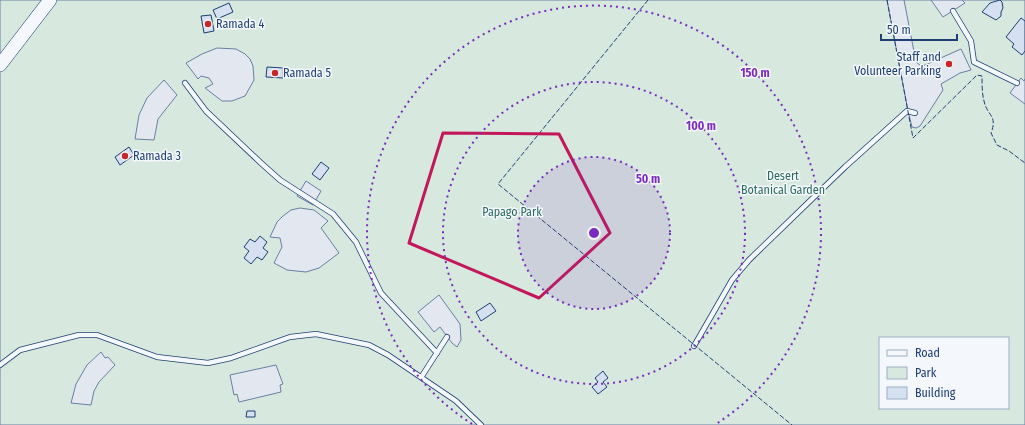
<svg xmlns="http://www.w3.org/2000/svg" width="1025" height="425" font-family="'Fira Sans Condensed',sans-serif">
<style>
.green{fill:#d7e8df;stroke:#687fa3;fill-rule:evenodd}
.parking{fill:#e3e8f0;stroke:#687fa3}
.building{fill:#d5e0f0;stroke:#1d3f73}
.lines{fill:none;stroke-linecap:round;stroke-linejoin:round}
.service-casing{stroke:#1d3f73;stroke-width:6}
.secondary-casing{stroke:#1d3f73;stroke-width:14}
.service{stroke:#f4f7fb;stroke-width:4.5}
.secondary{stroke:#f4f7fb;stroke-width:13}
.fence{stroke:#1d3f73;stroke-width:1;stroke-dasharray:5 2;stroke-linecap:butt}
.marked{fill:none;stroke:#c2185b;stroke-width:3;stroke-linejoin:round}
.ring{fill:none;stroke:#7b2cbf;stroke-width:2;stroke-dasharray:2 4}
.poi-dot{fill:#c62828;stroke:#f4f7fb;stroke-width:1.5}
.labels{text-anchor:middle;dominant-baseline:central;stroke-width:3;stroke-linejoin:round;paint-order:stroke}
.poi-label{font-size:12px;fill:#1d3f73;stroke:#f4f7fb;text-anchor:start}
.park-label{font-size:12px;fill:#2c6c60;stroke:#f4f7fb}
.centre{fill:#7b2cbf;stroke:#f4f7fb;stroke-width:2}
.ring-label{font-size:12px;text-anchor:middle;font-weight:bold;fill:#7b2cbf;stroke:#f4f7fb;stroke-width:3;stroke-linejoin:round;paint-order:stroke}
</style>
<rect width="100%" height="100%" fill="#f4f7fb"/>
<!-- green -->
<path class="green" d="M0,0h1025v425h-1025zM880,338h128v70h-128z"/>
<!-- parking -->
<g class="parking">
<path d="M887,0h17l12,62 5,4 4,-1 36,-16 10,21 -11,3 -19,11 2,6 -23,36 -4,2 -4,-1 -4,-16z"/>
<path d="M931,0h31l3,3 -22,14z"/>
<path d="M217,48l19,1 9,5 5,5 3,7 1,14 -9,16 -13,5h-10l-17,-13 8,-4 -4,-6 -8,-2 -3,3 -12,-16 16,-9z"/>
<path d="M1021,78l3,3 1,-2v25l-15,-11z"/>
<path d="M164,80l13,15 -19,24 -4,21 -19,-1 4,-24 8,-17z"/>
<path d="M306,181l15,10 -8,14 -16,-9z"/>
<path d="M300,208l14,2 14,11 -7,7 18,25 -20,15 -13,4 -19,-2 -13,-7 8,-16 -2,-9 -10,-1 7,-15 6,-6 8,-6z"/>
<path d="M439,295l21,29 1,16 -4,7 -5,-4 -12,-16 -6,5 -16,-20z"/>
<path d="M101,352l4,6 3,-1 7,8 -16,17 -5,9 -3,14 -20,-2 5,-19 11,-19z"/>
<path d="M276,365l7,19 -3,1 1,7 -42,10 -2,-8 -3,1 -4,-20z"/>
</g>
<!-- building -->
<g class="building">
<path d="M1000,0l2,2 1,6 -2,4v4l-5,4 -14,-8 8,-9z"/>
<path d="M229,3l4,9 -16,7 -4,-9z"/>
<path d="M211,15l3,16 -10,2 -3,-17z"/>
<path d="M1021,18l4,3v30l-3,4 -10,-8 2,-3 -8,-7z"/>
<path d="M267,67l16,1v10l-17,-1z"/>
<path d="M129,147l5,8 -14,10 -5,-8z"/>
<path d="M321,162l8,6 -9,12 -8,-6z"/>
<path d="M260,236l7,6 -4,6 5,4 -6,8 -5,-3 -6,7 -7,-6 5,-7 -5,-4 6,-8 5,3z"/>
<path d="M490,303l6,8 -15,10 -5,-9z"/>
<path d="M603,371l5,7 -5,4 4,5 -9,7 -6,-7 6,-5 -3,-4z"/>
<path d="M247,411h8v6h-9z"/>
</g>
<g class="lines">
<defs>
<g id="service">
<path d="M953,11l18,30 3,21 43,21"/>
<path d="M185,83l21,28 55,52 19,17 53,34 23,28 25,51 56,60"/>
<path d="M694,346l38,-66 17,-20 96,-93 62,-56 8,2"/>
<path d="M0,365l20,-15 59,-15h18l60,22 51,6 23,-5 59,-21 26,-3 53,11 19,10 68,46 25,24"/>
<path d="M422,376l25,-39"/>
</g>
<path id="secondary" d="M0,65l50,-65"/>
</defs>
<!-- service casing -->
<use href="#service" class="service-casing"/>
<!-- secondary casing -->
<use href="#secondary" class="secondary-casing"/>
<!-- service -->
<use href="#service" class="service"/>
<!-- secondary -->
<use href="#secondary" class="secondary"/>
<!-- fence -->
<g class="fence">
<path d="M648,0l-150,184 294,241"/>
<path d="M887,0l26,138 64,-63 5,1c0,8 0,18 2,25 3,15 14,14 7,32l6,12 12,6 16,12"/>
</g>
</g>
<!-- marked area -->
<path class="marked" d="M443,133l116,1 51,99 -71,65 -130,-55z"/>
<!-- distance rings -->
<circle cx="594" cy="233" r="76" fill="#7b2cbf" fill-opacity=".12"/>
<g class="ring">
<circle cx="594" cy="233" r="76"/>
<circle cx="594" cy="233" r="151"/>
<path d="M472 424A227 227 0 1 1 716 424"/>
</g>
<!-- markers -->
<g class="poi-dot">
<circle cx="208" cy="24" r="4"/>
<circle cx="949" cy="64" r="4"/>
<circle cx="275" cy="73" r="4"/>
<circle cx="125" cy="156" r="4"/>
</g>
<g class="labels">
<!-- poi labels -->
<g class="poi-label">
<text x="216" y="24">Ramada 4</text>
<text x="941" y="57" text-anchor="end">Staff and<tspan x="941" dy="14">Volunteer Parking</tspan></text>
<text x="283" y="73">Ramada 5</text>
<text x="133" y="156">Ramada 3</text>
</g>
<!-- park labels -->
<g class="park-label">
<text x="783" y="176">Desert<tspan x="783" dy="14">Botanical Garden</tspan></text>
<text x="512" y="212">Papago Park</text>
</g>
</g>
<circle cx="594" cy="233" r="6" class="centre"/>
<g class="ring-label">
<text x="755" y="77">150 m</text>
<text x="701" y="130">100 m</text>
<text x="648" y="183">50 m</text>
</g>
<!-- legend -->
<rect x="879" y="337" width="130" height="72" fill="#f4f7fb" stroke="#9eadc5"/>
<rect x="887" y="350" width="20" height="6" fill="#f4f7fb" stroke="#9eadc5"/>
<text x="915" y="357" font-size="12" fill="#1d3f73">Road</text>
<rect x="887" y="367" width="20" height="12" fill="#d7e8df" stroke="#9eadc5"/>
<text x="915" y="377" font-size="12" fill="#1d3f73">Park</text>
<rect x="887" y="387" width="20" height="12" fill="#d5e0f0" stroke="#9eadc5"/>
<text x="915" y="397" font-size="12" fill="#1d3f73">Building</text>
<!-- scale -->
<path d="M881 34v6h76v-6" fill="none" stroke="#1d3f73" stroke-width="2"/>
<text x="887" y="34" font-size="12" fill="#1d3f73" stroke="#f4f7fb" stroke-width="3" paint-order="stroke">50 m</text>
</svg>
